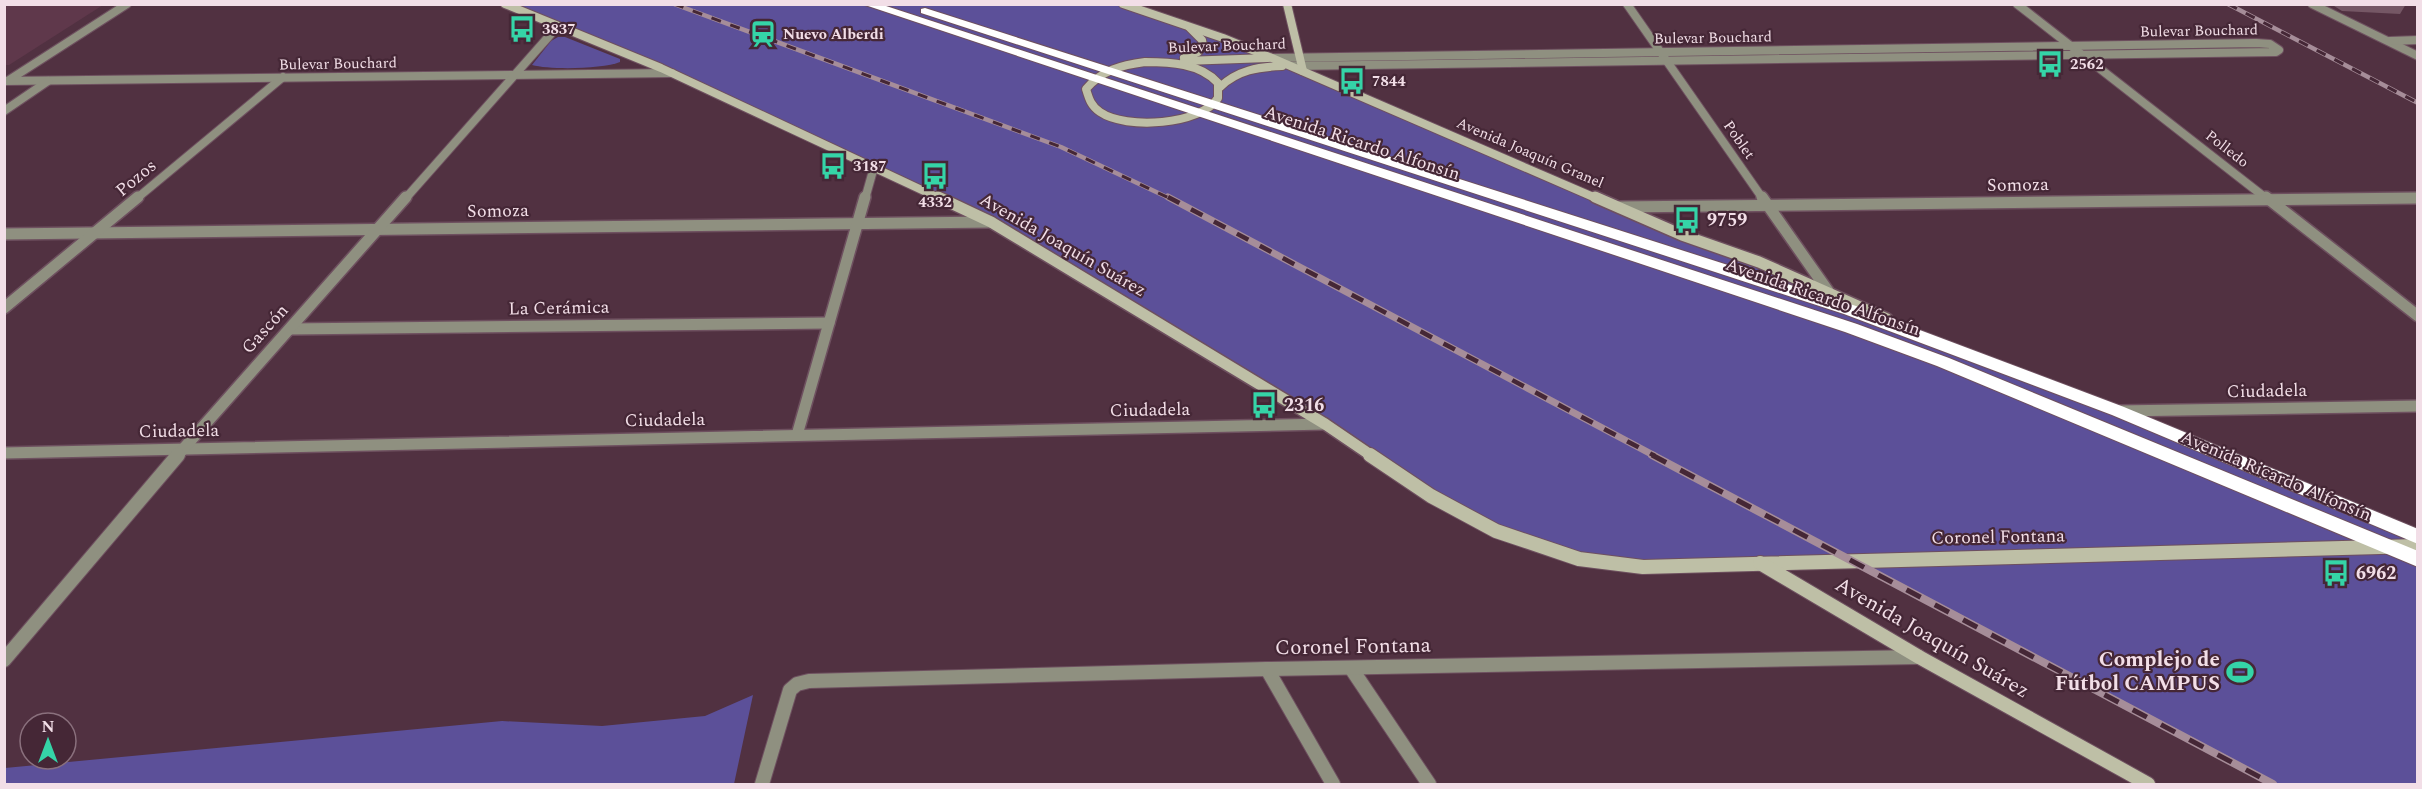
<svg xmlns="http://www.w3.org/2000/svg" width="2422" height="789" font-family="Spectral,serif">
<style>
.built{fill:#5f384b}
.green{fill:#5c5099}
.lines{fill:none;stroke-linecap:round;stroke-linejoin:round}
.street-far2-casing{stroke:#6e505f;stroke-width:10}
.street-far1-casing{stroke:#6e505f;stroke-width:14}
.street-casing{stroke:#6e505f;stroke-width:16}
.secondary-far2-casing{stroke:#6e505f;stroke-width:10}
.secondary-far1-casing{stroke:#6e505f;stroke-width:14}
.secondary-casing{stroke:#6e505f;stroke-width:16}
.highway-casing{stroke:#6e505f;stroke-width:2}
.street-far2{stroke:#8f9080;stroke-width:8}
.street-far1{stroke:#8f9080;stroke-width:11}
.street{stroke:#8f9080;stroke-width:14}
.secondary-far2{stroke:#bebfa6;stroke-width:8}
.secondary-far1{stroke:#bebfa6;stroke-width:11}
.secondary{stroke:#bebfa6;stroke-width:14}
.highway{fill:#fff;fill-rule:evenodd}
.rail-far2-casing{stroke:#a68d99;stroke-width:4.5}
.rail-far1-casing{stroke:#a68d99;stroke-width:7}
.rail-casing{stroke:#a68d99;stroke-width:8}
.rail-far2{stroke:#452736;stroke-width:3;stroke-dasharray:10;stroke-linecap:butt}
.rail-far1{stroke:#452736;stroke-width:4.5;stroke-dasharray:13;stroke-linecap:butt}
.rail{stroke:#452736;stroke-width:5;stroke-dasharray:16;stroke-linecap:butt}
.wall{fill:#755765}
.labels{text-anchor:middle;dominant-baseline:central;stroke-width:4.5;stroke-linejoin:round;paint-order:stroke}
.far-poi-label{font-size:15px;font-weight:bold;fill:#f2dee7;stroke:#452736;text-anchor:start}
.far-street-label{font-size:15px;fill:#f2dee7;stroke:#452736}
.street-label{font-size:18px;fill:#f2dee7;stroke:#452736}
.poi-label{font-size:18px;font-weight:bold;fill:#f2dee7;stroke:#452736;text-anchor:start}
.near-street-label{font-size:21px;fill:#f2dee7;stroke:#452736}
.near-poi-label{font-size:21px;font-weight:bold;fill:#f2dee7;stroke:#452736;text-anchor:end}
</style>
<rect width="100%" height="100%" fill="#513141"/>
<!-- built -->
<path class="built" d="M4,5l1,-1 98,1 -94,60h-4z"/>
<!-- green -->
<g class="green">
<path d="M1123,4l100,34 700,298 494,201v247h-144l-421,-224 -93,2 -180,-3 -83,-28 -505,-308 -330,-155 -156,-63z"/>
<path d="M558,37h7l55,22v3c-17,7 -70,8 -88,3l19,-24z"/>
<path d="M753,695l-19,89h-729v-16l497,-47 100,5 103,-10z"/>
</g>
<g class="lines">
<defs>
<g id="street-far2">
<path d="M1627,4l136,195"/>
<path d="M2017,4l250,195"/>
<path d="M2312,4l106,52"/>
<path d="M2390,41l28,-1"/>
<path d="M1272,58l984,-15 14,1 9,6 -3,2 -984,14"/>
<path d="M9,80l118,-76"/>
<path d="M4,81l668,-8"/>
<path d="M4,111l44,-30"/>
<path d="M136,199l147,-122"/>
<path d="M405,199l153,-173"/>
<path d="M865,199l9,-32"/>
<path d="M2323,199l95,-1"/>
</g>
<g id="street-far1">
<path d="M1762,197l66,94"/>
<path d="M2266,197l152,119"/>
<path d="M1619,207l799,-9"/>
<path d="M4,234l987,-12"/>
<path d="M4,308l134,-111"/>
<path d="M290,329l539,-6"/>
<path d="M2119,411l299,-5"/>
<path d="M797,435l68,-238"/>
<path d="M4,453l1321,-29"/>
<path d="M177,456l229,-259"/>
</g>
<g id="street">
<path d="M4,660l174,-205"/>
<path d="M1351,668l78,116"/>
<path d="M1267,669l66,115"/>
<path d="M762,784l28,-94 7,-6 12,-3 458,-12 652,-12"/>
</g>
<g id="secondary-far2">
<path d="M505,4l156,64 280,131"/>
<path d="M1123,4l100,34 49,20 326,141"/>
<path d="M1287,4l16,67"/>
<path d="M1184,58l14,-6 5,-6 -1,-6 -12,-12"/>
<path d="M1184,61l84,-3"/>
<path d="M1145,62c25,0 55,1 73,21v15c-17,27 -92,32 -118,14 -9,-6 -11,-13 -14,-23 16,-19 36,-24 59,-27z"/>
<path d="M1220,87c18,-17 38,-20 62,-21"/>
</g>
<g id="secondary-far1">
<path d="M938,197l53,25 334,202 47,32"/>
<path d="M1595,197l87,38 77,27 128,57"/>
</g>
<g id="secondary">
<path d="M1370,455l61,41 65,35 83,28 64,8 775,-21"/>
<path d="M1760,563l159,94 229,127"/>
</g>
<g id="highway">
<path d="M862,4h18l977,320 92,34 469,193v16l-481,-201 -92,-34z"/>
<path d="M925,8l931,298 268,101 294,122v15l-306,-129 -268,-101 -923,-301v-4z"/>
</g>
</defs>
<!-- street-far2 casing -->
<use href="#street-far2" class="street-far2-casing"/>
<!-- street-far1 casing -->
<use href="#street-far1" class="street-far1-casing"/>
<!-- street casing -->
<use href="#street" class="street-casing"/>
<!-- secondary-far2 casing -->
<use href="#secondary-far2" class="secondary-far2-casing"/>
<!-- secondary-far1 casing -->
<use href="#secondary-far1" class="secondary-far1-casing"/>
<!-- secondary casing -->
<use href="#secondary" class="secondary-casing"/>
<!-- highway casing -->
<use href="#highway" class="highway-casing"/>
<!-- street-far2 -->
<use href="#street-far2" class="street-far2"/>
<!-- street-far1 -->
<use href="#street-far1" class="street-far1"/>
<!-- street -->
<use href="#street" class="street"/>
<!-- secondary-far2 -->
<use href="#secondary-far2" class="secondary-far2"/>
<!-- secondary-far1 -->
<use href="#secondary-far1" class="secondary-far1"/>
<!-- secondary -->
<use href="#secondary" class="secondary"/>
<!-- highway -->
<use href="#highway" class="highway"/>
<defs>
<g id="rail-far2">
<path d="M674,4l387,143 110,52"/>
<path d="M2228,4l190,99"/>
</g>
<path id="rail-far1" d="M1168,197l487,259"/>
<path id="rail" d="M1652,455l621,329"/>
</defs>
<!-- rail-far2 casing -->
<use href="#rail-far2" class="rail-far2-casing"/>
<!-- rail-far1 casing -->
<use href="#rail-far1" class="rail-far1-casing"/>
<!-- rail casing -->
<use href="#rail" class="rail-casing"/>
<!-- rail-far2 -->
<use href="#rail-far2" class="rail-far2"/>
<!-- rail-far1 -->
<use href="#rail-far1" class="rail-far1"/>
<!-- rail -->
<use href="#rail" class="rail"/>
</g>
<!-- wall -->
<path class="wall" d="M2331,4h75l-6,10 -58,-3z"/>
<!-- icons -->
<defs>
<symbol id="bus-bare" viewBox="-9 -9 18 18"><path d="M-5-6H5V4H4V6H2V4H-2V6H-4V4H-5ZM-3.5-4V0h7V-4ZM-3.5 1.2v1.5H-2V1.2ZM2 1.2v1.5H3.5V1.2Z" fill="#35d4a7" stroke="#452736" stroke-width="2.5" paint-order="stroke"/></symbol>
<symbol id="station-bare" viewBox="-9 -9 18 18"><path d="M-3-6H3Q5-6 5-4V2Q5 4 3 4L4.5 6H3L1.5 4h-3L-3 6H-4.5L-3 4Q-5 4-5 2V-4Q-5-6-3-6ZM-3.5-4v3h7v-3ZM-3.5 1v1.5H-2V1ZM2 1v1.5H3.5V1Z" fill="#35d4a7" stroke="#452736" stroke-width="2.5" paint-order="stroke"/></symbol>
<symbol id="stadium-bare" viewBox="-9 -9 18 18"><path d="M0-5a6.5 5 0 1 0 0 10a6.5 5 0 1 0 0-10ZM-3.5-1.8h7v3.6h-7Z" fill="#35d4a7" stroke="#452736" stroke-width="2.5" paint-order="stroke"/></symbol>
</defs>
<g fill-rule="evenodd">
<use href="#bus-bare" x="503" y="10" width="38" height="38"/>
<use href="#station-bare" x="744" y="15" width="38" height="38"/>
<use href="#bus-bare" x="2031" y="45" width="38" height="38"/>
<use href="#bus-bare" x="1333" y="62" width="38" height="38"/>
<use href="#bus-bare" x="814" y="147" width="38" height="38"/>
<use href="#bus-bare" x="916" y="157" width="38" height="38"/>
<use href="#bus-bare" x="1668" y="201" width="38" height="38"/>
<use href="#bus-bare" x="1245" y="386" width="38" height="38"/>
<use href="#bus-bare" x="2317" y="554" width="38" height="38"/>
<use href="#stadium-bare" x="2221" y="653" width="38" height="38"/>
</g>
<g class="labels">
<!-- far-poi labels -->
<g class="far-poi-label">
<text x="542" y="29">3837</text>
<text x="783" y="34">Nuevo Alberdi</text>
<text x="2070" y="64">2562</text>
<text x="1372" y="81">7844</text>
<text x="853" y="166">3187</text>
<text x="935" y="202" text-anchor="middle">4332</text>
</g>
<!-- far-street labels -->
<g class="far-street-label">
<text transform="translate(2199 31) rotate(-1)">Bulevar Bouchard</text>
<text transform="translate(1713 38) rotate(-1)">Bulevar Bouchard</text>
<text transform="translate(1227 46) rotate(-2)">Bulevar Bouchard</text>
<text transform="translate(338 64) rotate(-1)">Bulevar Bouchard</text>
<text transform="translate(1739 140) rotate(55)">Poblet</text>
<text transform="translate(2227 149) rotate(38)">Polledo</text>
<text transform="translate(1530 153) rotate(23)">Avenida Joaquín Granel</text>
</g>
<!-- street labels -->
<g class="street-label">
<text transform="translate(1362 143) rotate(18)">Avenida Ricardo Alfonsín</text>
<text transform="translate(136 178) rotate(-40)">Pozos</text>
<text transform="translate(2018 185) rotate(-1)">Somoza</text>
<text transform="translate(498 211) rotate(-1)">Somoza</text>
<text transform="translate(1063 245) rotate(30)">Avenida Joaquín Suárez</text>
<text transform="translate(1823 297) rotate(19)">Avenida Ricardo Alfonsín</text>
<text transform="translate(559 308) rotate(-1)">La Cerámica</text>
<text transform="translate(265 329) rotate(-48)">Gascón</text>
<text transform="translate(2267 391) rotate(-1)">Ciudadela</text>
<text transform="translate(1150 410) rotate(-1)">Ciudadela</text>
<text transform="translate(665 420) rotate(-1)">Ciudadela</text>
<text transform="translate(179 431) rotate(-1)">Ciudadela</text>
<text transform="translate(2276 476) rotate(23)">Avenida Ricardo Alfonsín</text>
<text transform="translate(1998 537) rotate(-1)">Coronel Fontana</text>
</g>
<!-- poi labels -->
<g class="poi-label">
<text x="1707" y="220">9759</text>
<text x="1284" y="405">2316</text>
<text x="2356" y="573">6962</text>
</g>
<!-- near-street labels -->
<g class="near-street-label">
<text transform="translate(1932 638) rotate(30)">Avenida Joaquín Suárez</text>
<text transform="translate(1353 647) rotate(-1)">Coronel Fontana</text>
</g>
<!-- near-poi labels -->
<g class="near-poi-label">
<text x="2220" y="660">Complejo de<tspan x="2220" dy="24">Fútbol CAMPUS</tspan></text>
</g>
</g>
<!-- border -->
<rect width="2422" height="789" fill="none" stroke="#f2dee7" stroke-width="12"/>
<!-- north arrow -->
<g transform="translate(48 741)"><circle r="28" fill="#452736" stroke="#8a707d" stroke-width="1.5"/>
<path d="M0-4.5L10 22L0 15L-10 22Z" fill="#35d4a7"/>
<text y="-9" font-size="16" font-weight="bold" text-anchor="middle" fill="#f2dee7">N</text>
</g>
</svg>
